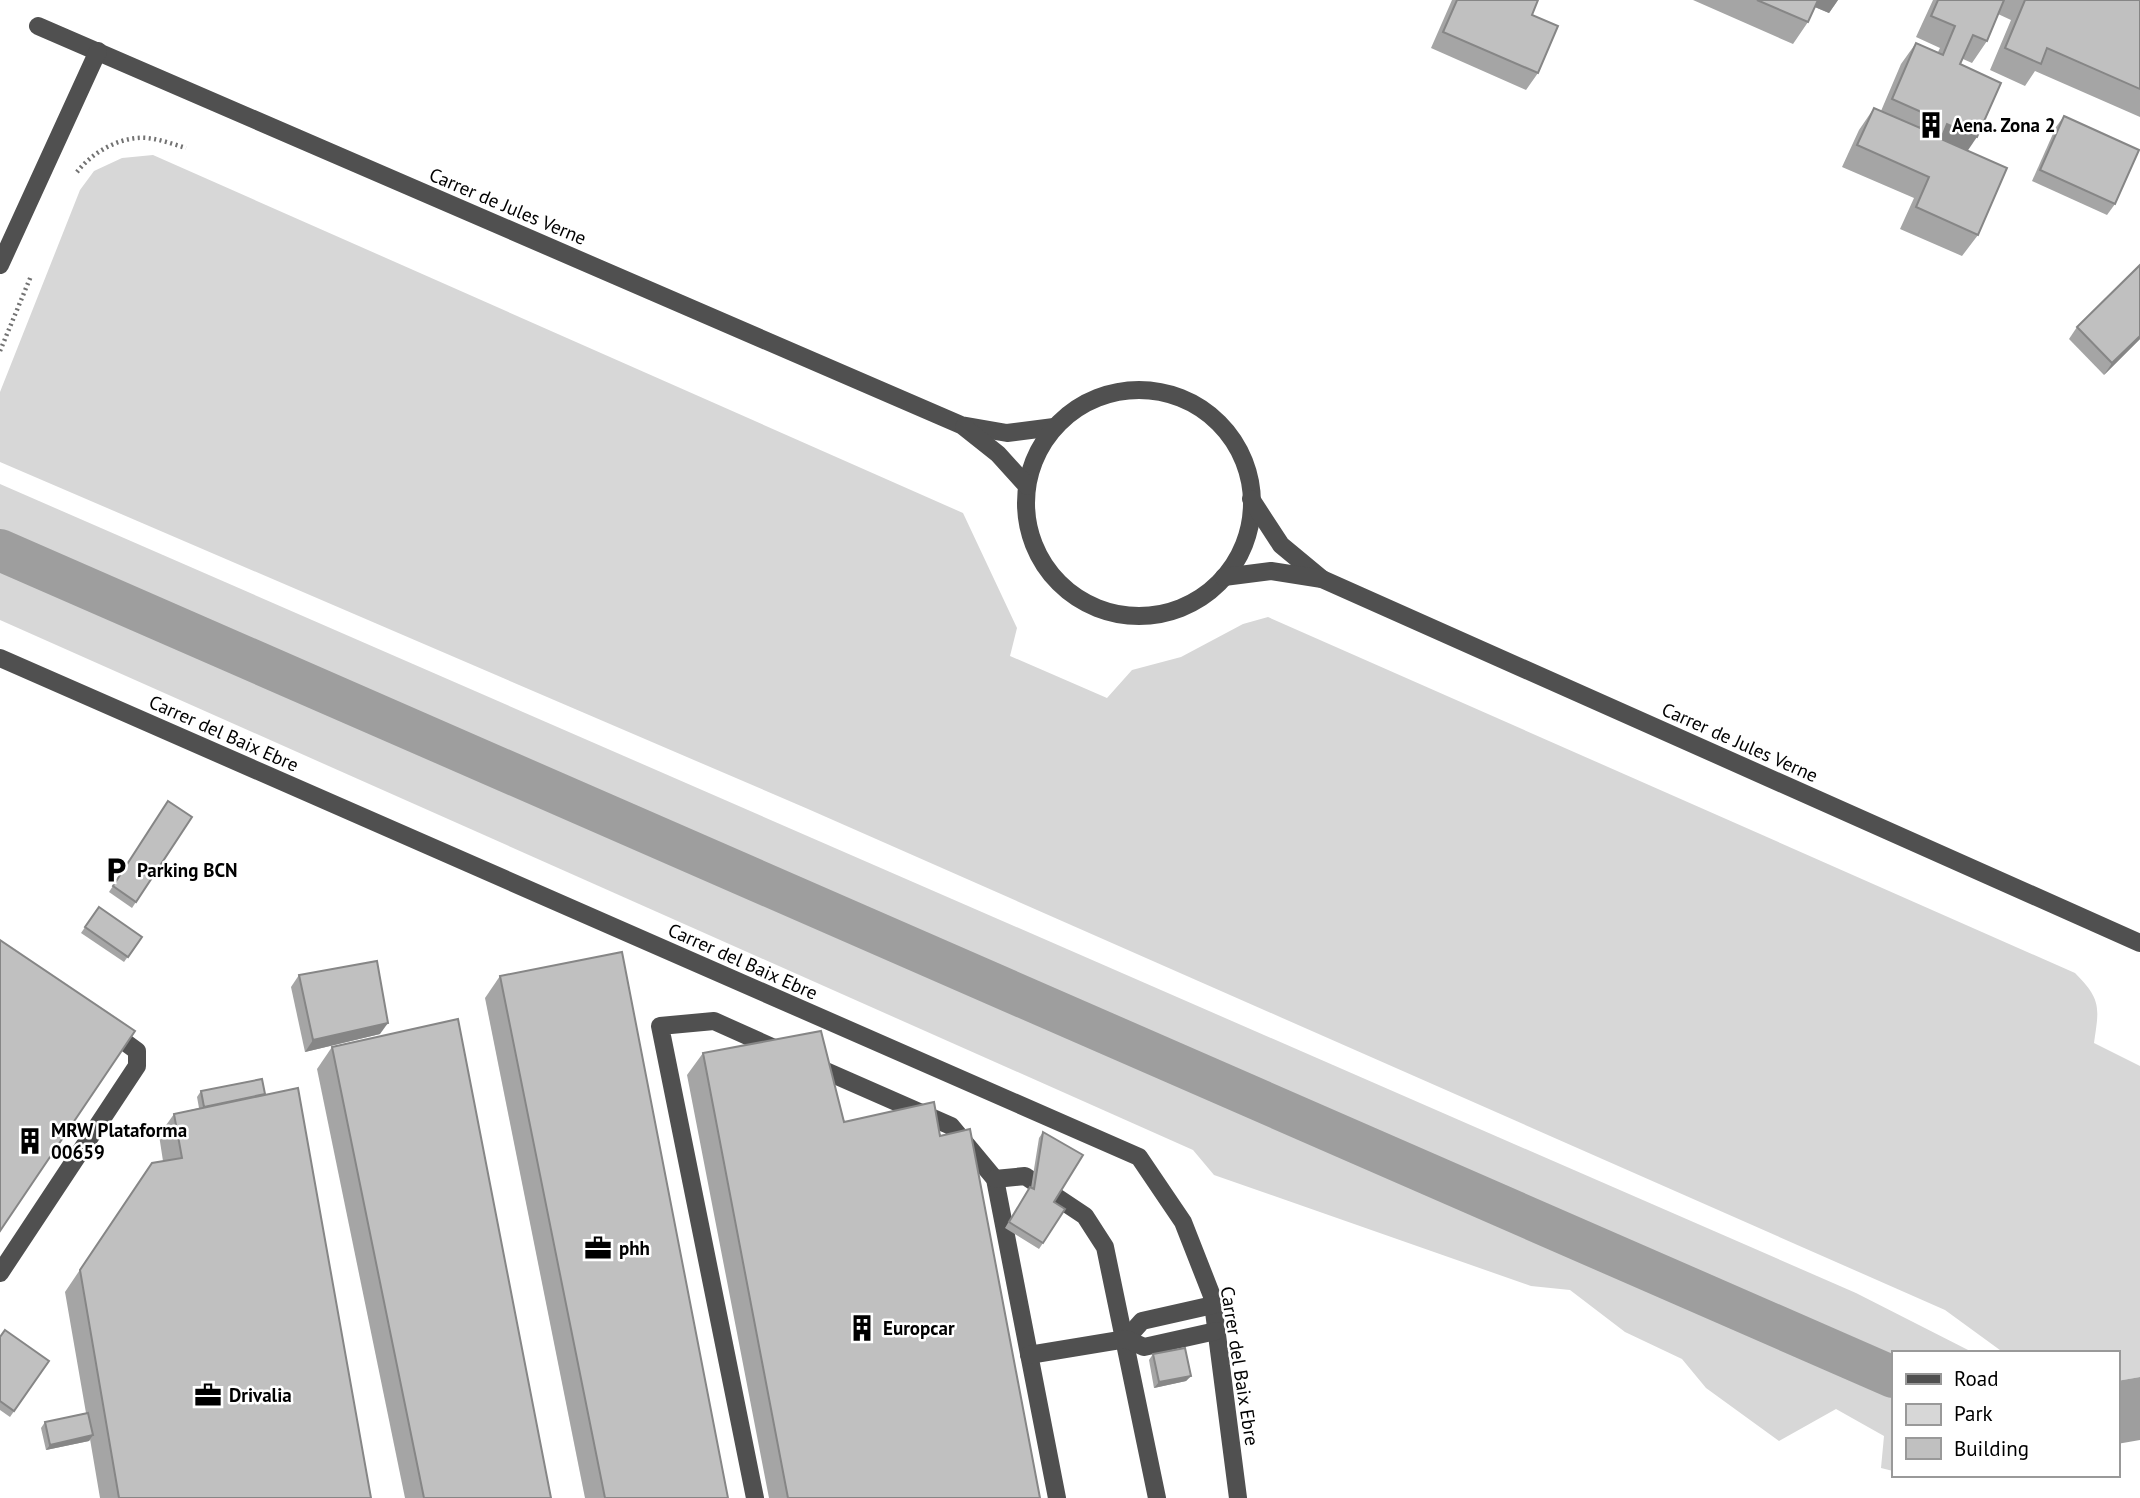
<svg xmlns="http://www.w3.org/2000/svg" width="2140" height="1498" font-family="'PT Sans',sans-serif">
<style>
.green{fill:#d7d7d7}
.water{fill:#9e9e9e}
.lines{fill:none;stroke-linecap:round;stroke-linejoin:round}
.canal{stroke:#9e9e9e;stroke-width:42}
.path{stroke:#727272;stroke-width:4.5;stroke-dasharray:2 3.5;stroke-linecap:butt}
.minor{stroke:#505050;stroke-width:18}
.wall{fill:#a5a5a5}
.shaded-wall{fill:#868686}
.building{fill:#c0c0c0;stroke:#868686;stroke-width:2}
.labels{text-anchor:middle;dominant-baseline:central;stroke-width:5;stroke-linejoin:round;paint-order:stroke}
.poi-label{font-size:19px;font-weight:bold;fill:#000;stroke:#fff;text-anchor:start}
.street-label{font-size:19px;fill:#000;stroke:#fff}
</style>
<rect width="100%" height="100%" fill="#fff"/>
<!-- green -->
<g class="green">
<path d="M153,155l810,358 54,115 -7,28 97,42 25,-28 49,-13 62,-33 25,-7 807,356c27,27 24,35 19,70l46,23v311l-23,4v-28h-113l-59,-43 -1137,-501 -808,-347v-70l80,-202 14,-19 28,-13z"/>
<path d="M0,484l1856,809 118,60h-81v118l-12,-3 3,-32 -48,-27 -57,32 -73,-53 -24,-29 -57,-27 -55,-42 -39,-4 -317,-111 -21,-25 -1193,-530z"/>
</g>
<!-- water -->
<path class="water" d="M2140,1377v63l-23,4v-63z"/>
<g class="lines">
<!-- canal -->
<path class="canal" d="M0,550l1893,827"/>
<!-- path -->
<g class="path">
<path d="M77,172c17,-22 49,-39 77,-33 11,2 22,6 32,9"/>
<path d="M0,351l31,-75"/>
</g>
<!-- minor -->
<g class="minor">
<path d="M38,26l923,399 46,8 47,-6"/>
<path d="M0,265l98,-214"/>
<circle cx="1139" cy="503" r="113"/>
<path d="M964,427l34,27 29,32"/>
<path d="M1251,499l30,46 41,34"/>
<path d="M1224,577l47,-6 51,8 818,364"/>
<path d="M0,658l1139,499 44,65 29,74 26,202"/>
<path d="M812,1065l139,61 44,53 62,319"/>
<path d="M995,1179l30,-3 60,40 20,31 52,251"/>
<path d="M0,1273l137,-207v-15l-30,-22"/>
<path d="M1126,1339l16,-18 71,-16"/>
<path d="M1029,1355l97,-16 18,8 72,-16"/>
<path d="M755,1498l-95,-472 54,-5 69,31"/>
</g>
</g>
<!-- wall -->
<g class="wall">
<path d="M1452,0h86l-6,15 6,58 -12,17 -95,-42z"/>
<path d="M1693,0h145l-9,13 -14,-6 -7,15 -15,22z"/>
<path d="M1933,0h207v117l-105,-46 -10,15 -35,-16 21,-50 -13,-6 -11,27 -15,22 -9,-4 -3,5 7,87 11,84 -16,21 -62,-27 14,-31 -72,-31 17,-37 15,-22 7,3 20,-47 15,-21 22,9 2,-4 -24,-11z"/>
<path d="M2064,116l51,88 -8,11 -75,-34 24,-54z"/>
<path d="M2140,265v74l-36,36 -35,-36 8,-12z"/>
<path d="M168,801l24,16 -60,91 -23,-16z"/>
<path d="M99,907l43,30 -18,25 -43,-29z"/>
<path d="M299,975l81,59 -75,18 -14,-65z"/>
<path d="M500,976l228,522h-143l-100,-500z"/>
<path d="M332,1047l219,451h-146l-88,-429z"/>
<path d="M703,1053l141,69 96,14 100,362h-271l-82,-423z"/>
<path d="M201,1091l64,3 106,404h-271l-10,-59 -1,2 -43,9 -5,-22 4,-6 41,-9 -21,-121 72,-107 26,-24 -4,-26 15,-21 25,-6 -2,-11z"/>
<path d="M1043,1132l11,70 -11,41 -4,6 -34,-21 21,-35 5,-5 8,-50z"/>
<path d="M0,1337l49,24 -39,56 -10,-7z"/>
<path d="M1153,1354l38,22 -5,5 -32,7 -5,-28z"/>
</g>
<!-- shaded-wall -->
<g class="shaded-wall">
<path d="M1813,0h25l-9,13 -19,-8z"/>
<path d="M1947,124l30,13 -15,22 -30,-13z"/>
<path d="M2140,336v3l-36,36 8,-12z"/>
<path d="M388,1023l-8,11 -75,18 8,-12z"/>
<path d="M1191,1376l-5,5 -32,7 5,-6z"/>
<path d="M93,1435l-4,6 -43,9 4,-5z"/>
</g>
<!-- building -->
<g class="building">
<path d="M1457,0h81l-6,15 26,11 -20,47 -95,-41z"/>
<path d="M1757,0h61l-10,22z"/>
<path d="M1938,0h66l-17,41 -14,-6 -13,29 41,19 -24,54 -30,-13 -6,15 66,29 -29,67 -62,-28 13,-30 -72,-32 17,-37 46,20 6,-14 -34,-15 24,-56 27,12 12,-29 -24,-10z"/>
<path d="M2025,0h115v89l-93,-41 -6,16 -36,-16z"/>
<path d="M2064,116l75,34 -24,54 -75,-34z"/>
<path d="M2140,265v71l-28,27 -35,-36z"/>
<path d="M168,801l24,16 -56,85 -23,-16z"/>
<path d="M99,907l43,30 -14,20 -43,-30z"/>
<path d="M0,940l135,91 -135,200z"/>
<path d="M622,952l106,546h-123l-105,-522z"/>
<path d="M377,961l11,62 -75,17 -14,-65z"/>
<path d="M458,1019l93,479h-127l-92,-451z"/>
<path d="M821,1031l23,91 90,-20 6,34 30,-7 70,369h-252l-85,-445z"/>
<path d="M262,1079l3,15 -61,13 -3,-16z"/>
<path d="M298,1088l73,410h-252l-39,-228 72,-107 30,-5 -8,-44z"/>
<path d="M1043,1132l40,23 -29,47 11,7 -22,34 -34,-21 21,-35 4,2z"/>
<path d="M5,1330l44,31 -35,50 -14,-10v-64z"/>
<path d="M1185,1348l6,28 -32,6 -6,-28z"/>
<path d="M88,1413l5,22 -43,10 -5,-23z"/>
</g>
<!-- icons -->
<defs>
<symbol id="building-bare" viewBox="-9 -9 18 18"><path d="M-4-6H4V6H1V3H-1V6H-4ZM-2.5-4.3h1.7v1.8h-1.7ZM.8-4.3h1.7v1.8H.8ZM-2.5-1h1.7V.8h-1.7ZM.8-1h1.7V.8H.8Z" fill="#000" stroke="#fff" stroke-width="2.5" paint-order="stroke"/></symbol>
<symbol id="parking-bare" viewBox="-9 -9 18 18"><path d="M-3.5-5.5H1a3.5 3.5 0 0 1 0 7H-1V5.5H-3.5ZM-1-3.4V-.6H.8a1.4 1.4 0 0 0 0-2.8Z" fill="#000" stroke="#fff" stroke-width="2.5" paint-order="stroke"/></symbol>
<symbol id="office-bare" viewBox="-9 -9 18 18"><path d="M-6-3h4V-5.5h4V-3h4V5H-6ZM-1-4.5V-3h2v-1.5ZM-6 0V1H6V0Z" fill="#000" stroke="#fff" stroke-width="2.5" paint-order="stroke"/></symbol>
</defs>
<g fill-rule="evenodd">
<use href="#building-bare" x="1912" y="106" width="38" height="38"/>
<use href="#parking-bare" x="97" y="851" width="38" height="38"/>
<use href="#building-bare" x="11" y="1122" width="38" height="38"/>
<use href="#office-bare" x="579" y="1229" width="38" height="38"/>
<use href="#building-bare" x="843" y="1309" width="38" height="38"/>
<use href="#office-bare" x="189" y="1376" width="38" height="38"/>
</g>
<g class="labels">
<!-- poi labels -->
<g class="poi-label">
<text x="1952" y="125">Aena. Zona 2</text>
<text x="137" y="870">Parking BCN</text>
<text x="51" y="1130">MRW Plataforma<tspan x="51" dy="22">00659</tspan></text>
<text x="619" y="1248">phh</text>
<text x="883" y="1328">Europcar</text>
<text x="229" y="1395">Drivalia</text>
</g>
<!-- street labels -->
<g class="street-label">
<text transform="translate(508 206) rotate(23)">Carrer de Jules Verne</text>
<text transform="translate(224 733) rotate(24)">Carrer del Baix Ebre</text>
<text transform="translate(1740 742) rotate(24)">Carrer de Jules Verne</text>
<text transform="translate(743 961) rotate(24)">Carrer del Baix Ebre</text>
<text transform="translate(1240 1366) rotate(81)">Carrer del Baix Ebre</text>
</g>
</g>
<!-- legend -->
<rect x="1892" y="1351" width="228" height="126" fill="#ffffff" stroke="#999999" stroke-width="2"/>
<rect x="1906" y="1374" width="35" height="10" fill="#505050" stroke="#999999" stroke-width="2"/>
<text x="1954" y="1386" font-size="21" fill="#000000">Road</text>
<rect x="1906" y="1404" width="35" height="21" fill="#d7d7d7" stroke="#999999" stroke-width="2"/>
<text x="1954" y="1421" font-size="21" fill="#000000">Park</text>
<rect x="1906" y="1438" width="35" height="21" fill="#c0c0c0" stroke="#999999" stroke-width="2"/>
<text x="1954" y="1456" font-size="21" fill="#000000">Building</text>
</svg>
